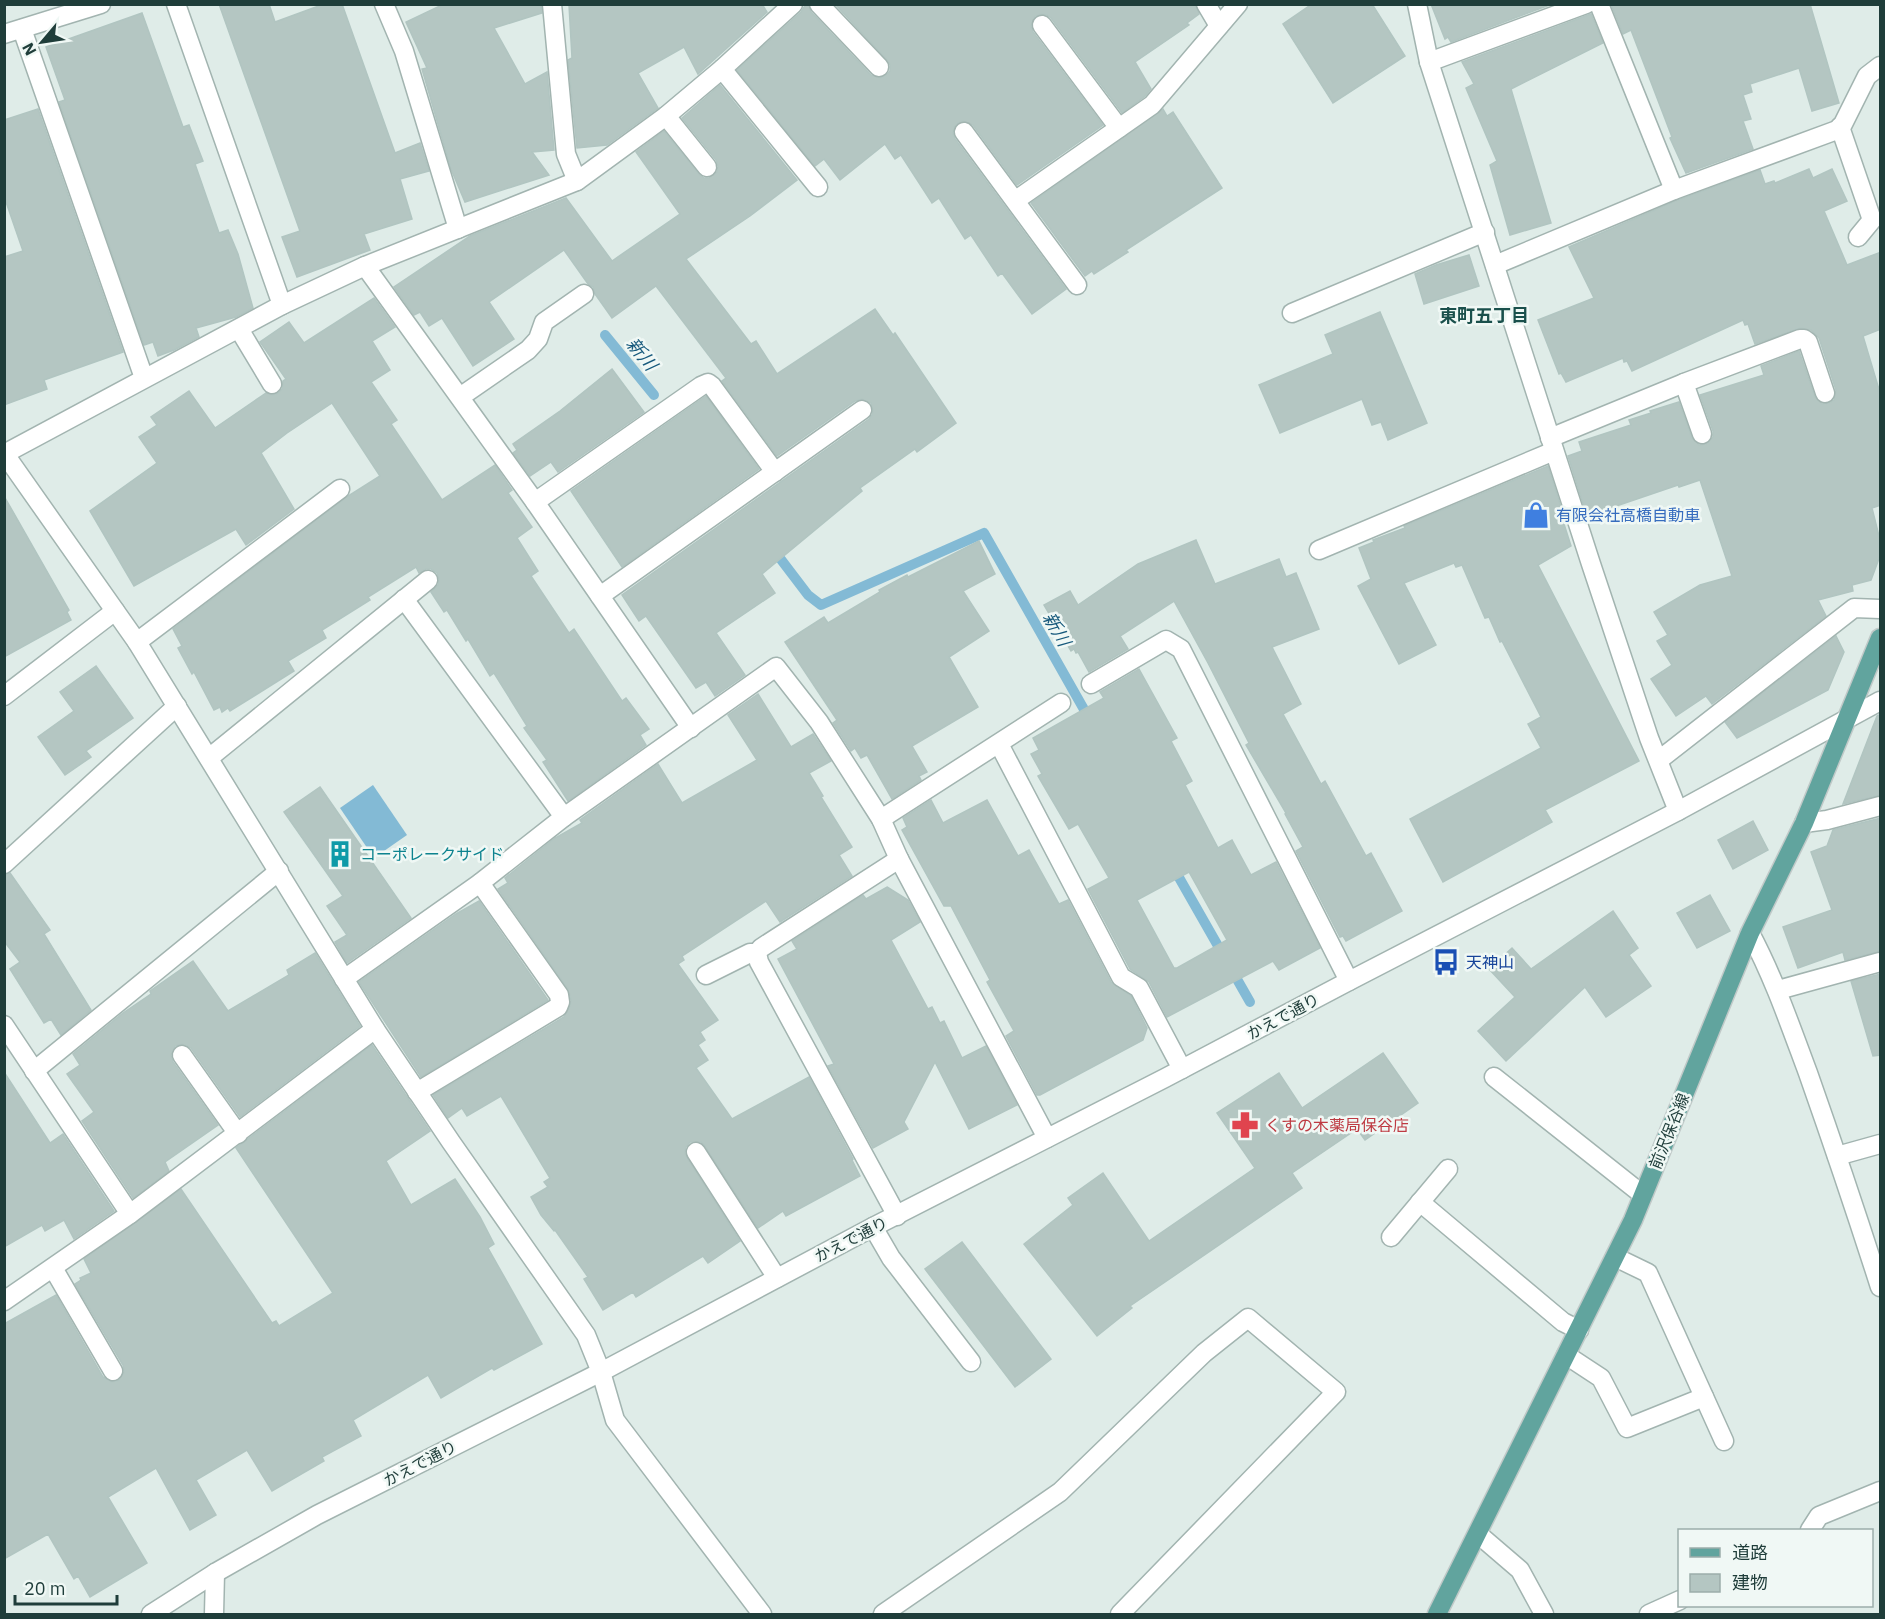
<svg xmlns="http://www.w3.org/2000/svg" width="1885" height="1619" font-family="'IBM Plex Sans','Noto Sans JP',sans-serif">
<style>
.water{fill:#83bad5}
.lines{fill:none;stroke-linecap:round;stroke-linejoin:round}
.stream{stroke:#83bad5;stroke-width:10}
.building{fill:#b4c6c2;stroke:#b1c5c1;stroke-width:1.5;fill-rule:evenodd}
.minor-casing{stroke:#a2b4b0;stroke-width:21}
.major-casing{stroke:#c0c9c8;stroke-width:21}
.minor{stroke:#fff;stroke-width:18}
.major{stroke:#61a49e;stroke-width:18}
.labels{text-anchor:middle;dominant-baseline:central;stroke-width:5;stroke-linejoin:round;paint-order:stroke}
.shop-label{font-size:16px;fill:#366cbe;stroke:#f0f8f5;text-anchor:start}
.culture-label{font-size:16px;fill:#0d838f;stroke:#f0f8f5;text-anchor:start}
.transit-label{font-size:16px;fill:#164399;stroke:#f0f8f5;text-anchor:start}
.street-label{font-size:16px;fill:#1f3d3a;stroke:#f0f8f5}
.health-label{font-size:16px;fill:#be3a42;stroke:#f0f8f5;text-anchor:start}
.neighbourhood-label{font-size:18px;font-weight:bold;fill:#1a504c;stroke:#f0f8f5}
.water-label{font-size:18px;font-style:italic;fill:#16597c;stroke:#f0f8f5}
</style>
<rect width="100%" height="100%" fill="#dfece8"/>
<!-- water -->
<path class="water" d="M373,785l34,50 -33,23 -34,-50z"/>
<g class="lines">
<!-- stream -->
<g class="stream">
<path d="M605,335l49,60"/>
<path d="M773,549l35,46 13,10 163,-72 106,187"/>
<path d="M1173,867l77,135"/>
</g>
</g>
<!-- building -->
<g class="building">
<path d="M219,4h50l6,18 49,-18h18l53,149 25,-10 9,28 -29,8 12,40 -48,15 6,16 -73,27 -15,-40 18,-6z"/>
<path d="M444,4h97l1,9 -48,15 31,56 22,-12 7,78 -22,2 17,23 -84,27 -14,-33 -29,-100 5,-1 -21,-46z"/>
<path d="M583,4h179l5,8 -69,62 -14,-27 -46,26 20,35 -51,37 -30,3 -9,-88 4,-2 -3,-53z"/>
<path d="M806,4h2l3,8 60,63 10,3 5,-3 4,-4v-6l-3,-5 -52,-56h360l4,10 -12,9 2,2 -54,37 16,27 -7,8 -22,16 -71,-95 -4,-3 -6,-1 -6,2 -4,10 2,6 70,93 -86,60 -44,-60 -10,-4 -5,2 -4,4 -1,6 2,6 111,150 -34,25 -30,-41 -4,3 -27,-41 -6,4 -26,-41 -7,5 -31,-48 -6,4 -10,-15 -45,36 -16,-21 -9,7 -78,-96 64,-58z"/>
<path d="M1312,4h60l33,52 -72,47 -50,-79z"/>
<path d="M1431,4h121l-101,38 -3,-5 -3,2z"/>
<path d="M1611,4h199l29,99 -27,8 -13,-43 -49,16 2,8 -9,3 8,24 -8,2 10,28 -67,24 -16,-35 2,-1 -41,-107 -8,4z"/>
<path d="M142,13l41,114 6,-2 14,36 -8,3 24,69 9,-3 10,24 15,54 -17,9 -40,11 3,9 -25,13 -16,6 -5,-14 -9,3 -85,-243 6,-2 -19,-53z"/>
<path d="M1591,14l12,29 -92,46 40,134 -41,12 -20,-70 7,-4 -31,-73 8,-4 -12,-22z"/>
<path d="M720,85l77,95 -47,36 -64,43 65,85 5,-3 21,33 98,-65 18,26 2,-2 61,90 -39,29 -2,-3 -55,39 2,3 -100,83 13,19 -59,40 29,42 -30,21 -9,-14 -10,6 -50,-72 -7,5 -17,-26 247,-176 3,-4 1,-5 -2,-7 -9,-4 -7,2 -78,55 -55,-75 4,-3 -70,-92 -44,32 -17,-24 -2,-7 -5,-3 -24,-34 -75,52 25,37 -41,27 -31,-48 -13,8 -9,-14 -6,3 -20,-28 76,-51 96,-38 46,63 68,-47 -44,-62 28,-21 35,43 5,4h5l8,-6 1,-6 -2,-6 -34,-42z"/>
<path d="M38,109l85,243 -79,28 3,9 -43,16v-148l19,-6 -19,-55v-76z"/>
<path d="M1163,109l4,7 6,-4 49,76 -96,62 2,2 -34,22 -2,-3 -7,5 -54,-73z"/>
<path d="M1809,169l4,9 19,-9 15,32 -23,10 23,54 34,-13v77l-18,7 18,60v109l-9,3 9,36v9l-10,27 -19,5 1,6 -35,9 8,16 -114,88 -6,-8 -30,20 -25,-37 21,-14 -15,-24 11,-6 -14,-23 46,-27 32,-9 -32,-96 -21,7 -1,-2 -91,31 -19,-60 14,-5 -3,-9 52,-17 -2,-5 22,-7 -1,-2 29,-9 13,36 7,7 7,-1 7,-7v-6l-13,-36 64,-20 -3,-9 38,-15 16,46 7,7 7,-1 5,-3 2,-10 -17,-52 -8,-8 -11,-2 -45,16 -7,-20 -3,1 -2,-5 -111,51 -5,-10 -3,1 -1,-4 -57,24 -5,-9 -2,1 -21,-54 56,-22 -25,-51 109,-47 82,-30 5,14 9,-3 1,2z"/>
<path d="M1469,255l10,31 -55,18 -9,-30 21,-9z"/>
<path d="M374,298l21,29 -23,14 18,29 -19,12 26,38 -6,4 51,76 53,-35 17,25 -4,3 24,34 -15,11 21,33 -7,5 38,57 5,-4 48,72 4,-3 23,31 -9,6 6,10 -78,56 -25,-39 4,-2 -23,-32 3,-2 -33,-53 -4,3 -22,-37 -2,2 -19,-31 -3,2 -13,-20 7,-7 1,-6 -2,-6 -6,-4h-5l-7,4 -3,-6 -48,30 2,3 -48,30 4,8 -38,23 6,10 -64,40 -2,-3 -6,4 -2,-5 -6,3 -20,-38 -2,2 -14,-26 4,-2 -9,-17 175,-133 32,-20 -48,-73 -45,30 -26,20 33,56 -48,36 -10,-16 -102,57 -44,-75 67,-48 -18,-26 18,-12 -6,-8 38,-26 26,37 51,-35 7,2 5,-2 4,-4 1,-8 3,-2 -26,-37 29,-20 15,21z"/>
<path d="M1380,312l47,111 -39,17 -7,-18 -9,3 -10,-26 -82,34 -21,-48 74,-31 -8,-19z"/>
<path d="M612,369l32,43 -86,60 -7,-10 -21,14 -17,-23 4,-3 -4,-6 47,-33z"/>
<path d="M706,396l53,73 -137,98 -51,-76z"/>
<path d="M1548,466l18,57 -2,1 7,22 -33,19 101,196 -94,49 7,12 -109,60 -33,-63 131,-71 -13,-24 13,-7 -39,-76 -2,1 -11,-25 -4,1 -23,-53 -6,2 -2,-4 -50,20 32,62 -37,19 -41,-78 13,-7 -12,-31 15,-6 -1,-2 32,-12 -1,-2z"/>
<path d="M4,496l65,114 -2,2 4,8 -67,37z"/>
<path d="M1196,540l19,44 64,-25 7,18 10,-4 23,56 -47,18 29,57 -18,10 38,70 4,-3 41,75 5,-3 31,58 -56,30 -3,-5 -3,1 -44,-86 7,-4 -18,-33 1,-1 -40,-68 3,-2 -41,-80 -34,-62 -54,35 8,13 -39,23 -11,-20 -2,1 -2,-4 -3,2 -27,-46 26,-14 8,14 60,-41z"/>
<path d="M979,541l16,33 -32,17 26,40 -40,26 29,50 -66,39 15,26 -8,4 2,4 -29,19 -25,-44 -6,3 -6,-10 -4,3 -18,-28 4,-3 -52,-78 39,-25 4,6 52,-31 -1,-2 28,-15 1,2z"/>
<path d="M1836,636l8,16 -16,38 -91,48 -12,-16z"/>
<path d="M96,666l37,52 -47,33 5,6 -26,18 -27,-38 36,-26 -14,-19z"/>
<path d="M1139,669l38,69 -6,3 21,40 -7,4 33,63 14,-8 19,35 25,-13 44,86 -41,22 -6,-9 -106,56 -18,-35 -19,-13 -42,-80 21,-11 -31,-54 -9,5 -31,-53 4,-2 -11,-20 8,-4 -6,-12 71,-40 -4,-6zM1189,872l38,68 -50,28h-3l-37,-68z"/>
<path d="M758,694l33,53 22,-13 18,27 -22,12 14,23 -2,1 31,50 -13,8 13,21 -72,46 -14,-21 -84,55 2,4 -6,4 40,56 -18,12 5,8 -7,5 10,15 -12,8 36,51 77,-42 44,82 -1,1 8,16 -74,40 -3,-5 -25,17 -53,-82 -4,-4h-11l-4,5 -1,6 2,5 53,83 -32,22 -5,-7 -67,41 -3,-5 -30,18 -19,-31 4,-2 -33,-47 -1,1 -13,-16 -10,-18 17,-10 -4,-5 6,-4 -49,-82 -34,20 -5,-8 -14,10 -15,-23 131,-78 6,-11 1,-6 -3,-11 -70,-100 10,-6 -3,-5 50,-40 27,-15 -2,-3 78,-56 24,39 75,-43 -29,-45z"/>
<path d="M1881,714v81l-38,9 34,-88z"/>
<path d="M320,787l91,131 -64,45 -12,-21 12,-7 -20,-29 16,-10 -59,-84z"/>
<path d="M931,800l12,23 44,-23 31,56 11,-6 30,54 9,-4 43,82 20,14 16,32 -4,12 -103,55h-3l-31,-59 8,-5 -27,-49 3,-2 -39,-74h-7l-42,-76 5,-3 -4,-9z"/>
<path d="M1881,818v133l-36,9 -2,-8 -45,16 -15,-41 49,-17 -21,-58 16,-6 6,-16z"/>
<path d="M1753,821l15,29 -35,19 -15,-29z"/>
<path d="M10,873l40,57 -6,4 47,76 -30,25 -10,-16 -7,4 -34,-54 10,-7 -16,-21v-66z"/>
<path d="M887,887l21,13 12,22 -29,18 37,69 4,-2 8,16 4,-2 18,37 24,-12 31,59 -48,24 -34,-67 -31,60 4,7 -35,19 -45,-82 6,-2 -56,-105 19,-10 -5,-8 71,-46 3,4z"/>
<path d="M1710,895l20,36 -33,17 -20,-35z"/>
<path d="M479,901l69,99 -127,77 -62,-95 97,-68z"/>
<path d="M1613,911l25,37 -9,7 22,31 -45,31 -21,-30 -79,74 -28,-30 37,-34 -26,-28 23,-21 19,21z"/>
<path d="M315,953l45,73 -120,91 -49,-69 -9,-4 -7,2 -4,9 2,7 45,63 -53,37 4,9 -36,27 -51,-77 12,-9 -27,-38 13,-9 -7,-11 50,-41 28,-19 -1,-3 43,-30 35,50 61,-36 -2,-5z"/>
<path d="M1881,974v81l-8,1 -22,-75z"/>
<path d="M372,1045l58,86 -44,30 25,44 44,-26 25,38 14,27 -6,4 54,96 -48,26 -2,-2 -51,30 -13,-23 -75,45 8,16 -39,21 2,4 -52,30 -25,-41 -51,30 20,35 -26,15 -34,-62 -48,29 39,66 -57,34 -12,-21 -4,3 -26,-45 -44,25v-235l52,-29 47,82 9,5 7,-2 5,-8 -1,-7 -48,-81 6,-4 -1,-2 11,-5 -7,-14 97,-70 91,134 4,-2 3,5 54,-33 -97,-145z"/>
<path d="M1383,1053l35,50 -53,37 -8,-11 -65,44 10,15 -172,118 2,2 -35,28 -73,-92 49,-39 -5,-7 35,-25 46,68 106,-73 -38,-55 62,-40 23,35z"/>
<path d="M4,1072l46,71 13,-9 51,77 -40,28 -10,-19 -19,11 -3,-6 -38,22z"/>
<path d="M962,1242l89,117 -36,28 -90,-118z"/>
</g>
<g class="lines">
<defs>
<g id="minor">
<path d="M176,4l106,301"/>
<path d="M384,4l20,47 54,178"/>
<path d="M552,4l14,150 11,27"/>
<path d="M819,4l60,63"/>
<path d="M1206,4l13,22"/>
<path d="M1417,4l12,58 162,502 58,174 29,73"/>
<path d="M1599,4l75,186"/>
<path d="M1042,25l77,103"/>
<path d="M22,29l122,349"/>
<path d="M4,34l97,-30"/>
<path d="M1429,62l157,-58"/>
<path d="M722,69l96,118"/>
<path d="M666,116l41,51"/>
<path d="M1840,127l32,93 -14,17"/>
<path d="M964,132l113,153"/>
<path d="M1016,200l136,-95 86,-101"/>
<path d="M1495,265l179,-75 163,-60 6,-6 24,-48 13,-10"/>
<path d="M365,266l170,236 156,226"/>
<path d="M1292,313l193,-81"/>
<path d="M239,329l33,55"/>
<path d="M1684,383l18,51"/>
<path d="M460,397l68,-47 10,-11 6,-17 40,-28"/>
<path d="M1550,438l134,-55 116,-44h4l4,3 17,51"/>
<path d="M4,453l133,189 238,387 76,113 135,193 15,37 14,48 147,194"/>
<path d="M4,454l278,-149 83,-39 212,-85 89,-65 56,-47 71,-65"/>
<path d="M535,502l166,-116 7,-3 4,3 63,86"/>
<path d="M1319,550l235,-99"/>
<path d="M600,596l262,-186"/>
<path d="M404,599l160,218"/>
<path d="M137,642l203,-153"/>
<path d="M1091,684l75,-44 15,9 168,332"/>
<path d="M4,696l111,-85"/>
<path d="M999,744l122,233 18,11 43,81"/>
<path d="M209,758l219,-178"/>
<path d="M1659,760l195,-152 26,1"/>
<path d="M881,819l180,-116"/>
<path d="M1804,823l23,-3 53,-14"/>
<path d="M4,864l173,-158"/>
<path d="M1750,933c24,45 40,92 58,140 25,71 49,142 72,214"/>
<path d="M706,975l44,-22h7"/>
<path d="M344,979l136,-96 84,-66 212,-150 43,55 62,97 18,40 148,279"/>
<path d="M1778,990l102,-28"/>
<path d="M4,1025l126,189"/>
<path d="M182,1055l56,79"/>
<path d="M34,1071l245,-200"/>
<path d="M1494,1077l149,118"/>
<path d="M417,1092l141,-85 2,-5 -1,-7 -79,-112"/>
<path d="M696,1152l81,126"/>
<path d="M1837,1156l43,-12"/>
<path d="M1420,1202l143,120 16,8"/>
<path d="M897,1216l-138,-254 -2,-9 4,-5 138,-89"/>
<path d="M873,1227l18,31 80,104"/>
<path d="M1391,1237l57,-68"/>
<path d="M1615,1257l33,16 76,168"/>
<path d="M53,1268l60,103"/>
<path d="M4,1301l126,-87 245,-185"/>
<path d="M1566,1355l35,23 26,50 77,-31"/>
<path d="M1810,1530l9,-14 61,-25"/>
<path d="M1478,1534l42,36 24,44"/>
<path d="M151,1614l64,-41 102,-58 284,-143 272,-145 292,-149 184,-97 329,-170 202,-110"/>
<path d="M214,1614l1,-41"/>
<path d="M883,1614l177,-122 144,-139 44,-35 88,74 -216,222"/>
<path d="M1649,1614l31,-14"/>
</g>
<path id="major" d="M1437,1614l196,-394 117,-287 54,-110 76,-185"/>
</defs>
<!-- minor casing -->
<use href="#minor" class="minor-casing"/>
<!-- major casing -->
<use href="#major" class="major-casing"/>
<!-- minor -->
<use href="#minor" class="minor"/>
<!-- major -->
<use href="#major" class="major"/>
</g>
<!-- icons -->
<defs>
<symbol id="shop-bare" viewBox="-9 -9 18 18"><path d="M-5-2.5h2.3a2.7 3.5 0 0 1 5.4 0H5L5.5 6h-11ZM-1.5-2.5h3a1.5 2.3 0 0 0-3 0Z" fill="#3f7fe0" stroke="#f0f8f5" stroke-width="2.5" paint-order="stroke"/></symbol>
<symbol id="building-bare" viewBox="-9 -9 18 18"><path d="M-4-6H4V6H1V3H-1V6H-4ZM-2.5-4.3h1.7v1.8h-1.7ZM.8-4.3h1.7v1.8H.8ZM-2.5-1h1.7V.8h-1.7ZM.8-1h1.7V.8H.8Z" fill="#0f9aa8" stroke="#f0f8f5" stroke-width="2.5" paint-order="stroke"/></symbol>
<symbol id="bus-bare" viewBox="-9 -9 18 18"><path d="M-5-6H5V4H4V6H2V4H-2V6H-4V4H-5ZM-3.5-4V0h7V-4ZM-3.5 1.2v1.5H-2V1.2ZM2 1.2v1.5H3.5V1.2Z" fill="#1a4fb4" stroke="#f0f8f5" stroke-width="2.5" paint-order="stroke"/></symbol>
<symbol id="pharmacy-bare" viewBox="-9 -9 18 18"><path d="M-2-6h4v4h4v4h-4v4h-4v-4h-4v-4h4Z" fill="#e0444e" stroke="#f0f8f5" stroke-width="2.5" paint-order="stroke"/></symbol>
</defs>
<g fill-rule="evenodd">
<use href="#shop-bare" x="1517" y="496" width="38" height="38"/>
<use href="#building-bare" x="321" y="835" width="38" height="38"/>
<use href="#bus-bare" x="1427" y="943" width="38" height="38"/>
<use href="#pharmacy-bare" x="1226" y="1106" width="38" height="38"/>
</g>
<g class="labels">
<!-- shop labels -->
<g class="shop-label">
<text x="1556" y="515">有限会社高橋自動車</text>
</g>
<!-- culture labels -->
<g class="culture-label">
<text x="360" y="854">コーポレークサイド</text>
</g>
<!-- transit labels -->
<g class="transit-label">
<text x="1466" y="962">天神山</text>
</g>
<!-- street labels -->
<g class="street-label">
<text transform="translate(1283 1016) rotate(-28)">かえで通り</text>
<text transform="translate(1669 1131) rotate(-68)">前沢保谷線</text>
<text transform="translate(851 1239) rotate(-27)">かえで通り</text>
<text transform="translate(420 1463) rotate(-27)">かえで通り</text>
</g>
<!-- health labels -->
<g class="health-label">
<text x="1265" y="1125">くすの木薬局保谷店</text>
</g>
<!-- neighbourhood labels -->
<g class="neighbourhood-label">
<text x="1484" y="315">東町五丁目</text>
</g>
<!-- water labels -->
<g class="water-label">
<text transform="translate(642 354) rotate(51)">新川</text>
<text transform="translate(1057 629) rotate(60)">新川</text>
</g>
</g>
<!-- border -->
<rect width="1885" height="1619" fill="none" stroke="#1f3d3a" stroke-width="12"/>
<!-- legend -->
<rect x="1678" y="1529" width="195" height="78" fill="#f0f8f5" stroke="#9cadaa" stroke-width="1.5"/>
<rect x="1690" y="1548" width="30" height="9" fill="#61a49e" stroke="#9cadaa" stroke-width="1.5"/>
<text x="1732" y="1559" font-size="18" fill="#1f3d3a">道路</text>
<rect x="1690" y="1574" width="30" height="18" fill="#b4c6c2" stroke="#9cadaa" stroke-width="1.5"/>
<text x="1732" y="1589" font-size="18" fill="#1f3d3a">建物</text>
<!-- north arrow -->
<g transform="translate(42 42) rotate(241)" stroke="#f0f8f5" stroke-width="4.5" paint-order="stroke">
<path d="M0-4.5L10 22L0 15L-10 22Z" fill="#1f3d3a"/>
<text y="-9" font-size="16" font-weight="bold" text-anchor="middle" fill="#1f3d3a">N</text>
</g>
<!-- scale -->
<path d="M15 1595v9h102v-9" fill="none" stroke="#1f3d3a" stroke-width="3"/>
<text x="24" y="1595" font-size="18" fill="#1f3d3a" stroke="#f0f8f5" stroke-width="4.5" paint-order="stroke">20 m</text>
</svg>
